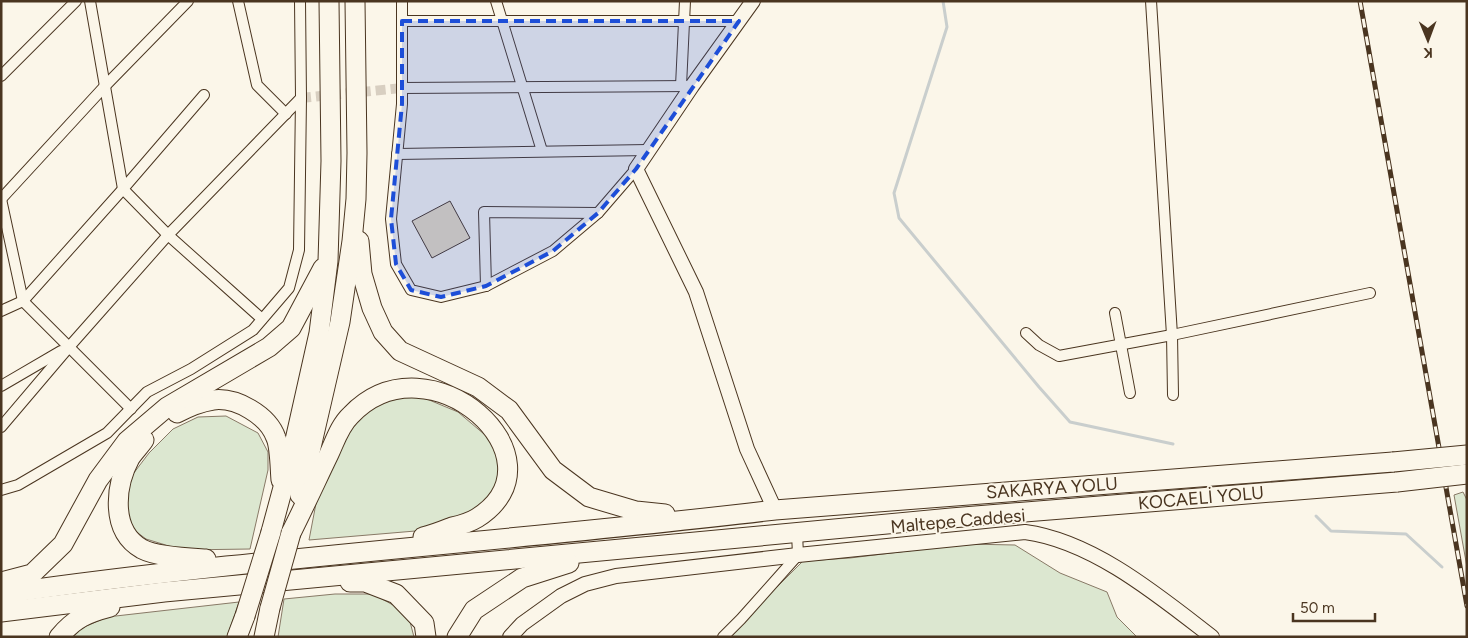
<svg xmlns="http://www.w3.org/2000/svg" width="1468" height="638" font-family="Figtree,sans-serif">
<style>
.green{fill:#dce7d0;stroke:#887966}
.lines{fill:none;stroke-linecap:round;stroke-linejoin:round}
.stream{stroke:#c9cecd;stroke-width:3}
.building{fill:#ecdcbc;stroke:#4a3520}
.street-tunnel{stroke:#d8cfc1;stroke-width:10;stroke-dasharray:10 5;stroke-linecap:butt}
.street-casing{stroke:#4a3520;stroke-width:12}
.secondary-casing{stroke:#4a3520;stroke-width:16}
.highway-casing{stroke:#4a3520;stroke-width:21}
.street{stroke:#fbf6e9;stroke-width:10}
.secondary{stroke:#fbf6e9;stroke-width:14}
.highway{stroke:#fbf6e9;stroke-width:19}
.rail-casing{stroke:#4a3520;stroke-width:5}
.rail{stroke:#fbf6e9;stroke-width:3;stroke-dasharray:9;stroke-linecap:butt}
.highway-bridge-casing{stroke:#4a3520;stroke-width:21;stroke-linecap:butt}
.highway-bridge{stroke:#fbf6e9;stroke-width:19}
.marked{fill:#1d4ed8;fill-opacity:0.2;stroke:#1d4ed8;stroke-width:4;stroke-dasharray:10 6;stroke-linejoin:round}
.labels{text-anchor:middle;dominant-baseline:central;stroke-width:4;stroke-linejoin:round;paint-order:stroke}
.street-label{font-size:18px;fill:#4a3520;stroke:#fbf6e9}
</style>
<rect width="100%" height="100%" fill="#fbf6e9"/>
<!-- green -->
<g class="green">
<path d="M396,396l26,1 36,15 33,28 10,30 -11,28 -23,17 -28,14 -130,11 9,-47 23,-51 28,-34z"/>
<path d="M226,416l32,17 10,19v18l-18,79 -68,1 -36,-11 -12,-9 -8,-17 -1,-14 5,-21 19,-25 24,-24 25,-12z"/>
<path d="M1463,492l4,8v67l-13,-72z"/>
<path d="M965,544l50,1 45,28 47,19 10,25 20,20h-410l76,-76 47,-3z"/>
<path d="M335,594h38l20,11 16,13 5,19h-136l6,-38z"/>
<path d="M239,602l-12,35h-157l3,-5 34,-15z"/>
</g>
<g class="lines">
<!-- stream -->
<g class="stream">
<path d="M943,1l4,26 -53,166 5,25 140,169 31,35 103,22"/>
<path d="M1316,516l15,15 75,3 36,33"/>
</g>
</g>
<!-- building -->
<path class="building" d="M450,201l20,37 -38,20 -20,-37z"/>
<g class="lines">
<!-- street-tunnel -->
<path class="street-tunnel" d="M301,98l101,-10"/>
<defs>
<g id="street">
<path d="M90,1l33,188 45,46 94,84"/>
<path d="M238,1l19,84 29,29"/>
<path d="M402,1v103l-11,115 5,45 15,26 30,7 45,-11 67,-35 45,-38 38,-44"/>
<path d="M496,1l46,150"/>
<path d="M1151,1l21,334 1,60"/>
<path d="M402,21h337"/>
<path d="M1,76l75,-75"/>
<path d="M681,86l4,-85"/>
<path d="M402,88l290,-2"/>
<path d="M397,154l251,-4"/>
<path d="M1,199l104,-113 83,-85"/>
<path d="M1,199l22,102 108,108"/>
<path d="M486,286l-2,-74 114,1"/>
<path d="M1,311l22,-10 100,-112 81,-94"/>
<path d="M1115,313l15,80"/>
<path d="M1026,333l13,12 20,11 113,-21 198,-42"/>
<path d="M1,386l60,-35"/>
<path d="M1,427l68,-80 99,-112 133,-137 -1,-97"/>
<path d="M1,490l17,-5 89,-52 40,-41 44,-23 62,-39 36,-42 10,-38 2,-152"/>
<path d="M723,637l18,-18 57,-64 -1,-22"/>
</g>
<g id="secondary">
<path d="M753,1l-61,85 -56,83 60,123 51,157 28,61"/>
<path d="M510,637l12,-13 39,-28 24,-12 31,-8 182,-21 227,-23c68,9 134,64 187,105"/>
</g>
<g id="highway">
<path d="M359,241l3,33 10,34 11,24 17,19 78,36 31,23 44,60 36,27 47,14 29,3"/>
<path d="M177,413c11,-6 23,-11 36,-13 23,-3 55,15 63,38 4,9 4,31 5,42"/>
<path d="M144,440c-4,6 -10,12 -14,18 -15,28 -20,73 12,91 15,8 47,9 64,10"/>
<path d="M300,495l40,-173 12,-81 4,-42 1,-46 -2,-152"/>
<path d="M271,532l20,-74 28,-125 9,-72 3,-100 -2,-160"/>
<path d="M291,533c13,-26 25,-52 38,-79 6,-13 11,-29 22,-39 78,-82 219,44 126,103 -8,5 -16,7 -25,9 -10,4 -17,7 -29,10"/>
<path d="M1,582l31,-8 31,-30 35,-64 29,-39 40,-34 102,-60 22,-19 32,-60"/>
<path d="M350,582h15l31,12 28,29 2,14"/>
<path d="M1,594c257,-37 516,-53 774,-84l618,-48"/>
<path d="M1,612l163,-20 787,-74 446,-36"/>
<path d="M59,637c16,-19 28,-24 51,-30"/>
<path d="M237,637l8,-21"/>
<path d="M264,637l6,-29"/>
<path d="M457,637l17,-27 48,-32 47,-15"/>
</g>
</defs>
<!-- street casing -->
<use href="#street" class="street-casing"/>
<!-- secondary casing -->
<use href="#secondary" class="secondary-casing"/>
<!-- highway casing -->
<use href="#highway" class="highway-casing"/>
<!-- street -->
<use href="#street" class="street"/>
<!-- secondary -->
<use href="#secondary" class="secondary"/>
<!-- highway -->
<use href="#highway" class="highway"/>
<defs>
<path id="rail" d="M1360,1l107,605"/>
</defs>
<!-- rail casing -->
<use href="#rail" class="rail-casing"/>
<!-- rail -->
<use href="#rail" class="rail"/>
<defs>
<g id="highway-bridge">
<path d="M1393,462l74,-7"/>
<path d="M1397,482l70,-8"/>
<path d="M270,608l21,-75"/>
<path d="M245,616l26,-84"/>
</g>
</defs>
<!-- highway-bridge casing -->
<use href="#highway-bridge" class="highway-bridge-casing"/>
<!-- highway-bridge -->
<use href="#highway-bridge" class="highway-bridge"/>
</g>
<!-- marked area -->
<path class="marked" d="M402,21h337l-103,148 -38,44 -45,38 -67,35 -45,11 -30,-7 -15,-26 -5,-45 11,-115z"/>
<g class="labels">
<!-- street labels -->
<g class="street-label">
<text transform="translate(1052 488) rotate(-4)">SAKARYA YOLU</text>
<text transform="translate(1201 498) rotate(-5)">KOCAELİ YOLU</text>
<text transform="translate(958 521) rotate(-5)">Maltepe Caddesi</text>
</g>
</g>
<!-- border -->
<rect width="1468" height="638" fill="none" stroke="#4a3520" stroke-width="5"/>
<!-- north arrow -->
<g transform="translate(1428 40) rotate(179)" stroke="#fbf6e9" stroke-width="4" paint-order="stroke">
<path d="M0-4L9 19L0 12L-9 19Z" fill="#4a3520"/>
<text y="-8" font-size="14" font-weight="bold" text-anchor="middle" fill="#4a3520">K</text>
</g>
<!-- scale -->
<path d="M1293 613v8h82v-8" fill="none" stroke="#4a3520" stroke-width="2.5"/>
<text x="1300" y="613" font-size="15" fill="#4a3520" stroke="#fbf6e9" stroke-width="4" paint-order="stroke">50 m</text>
</svg>
